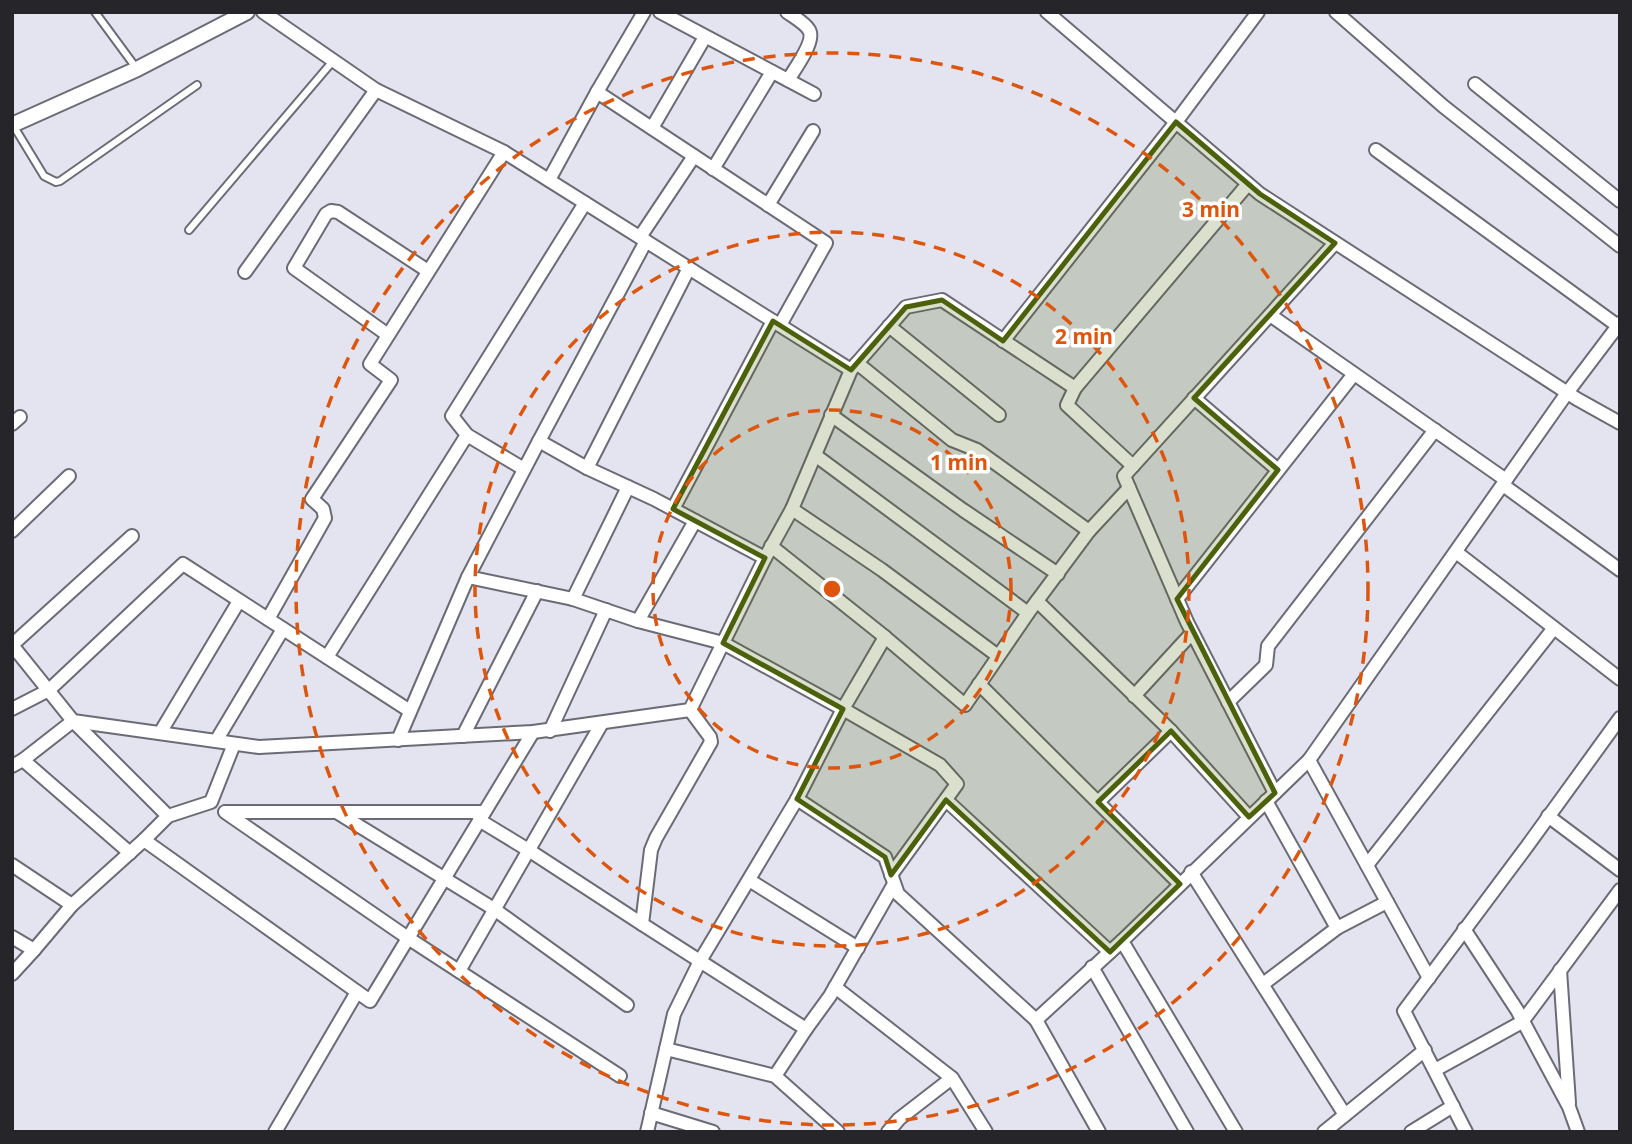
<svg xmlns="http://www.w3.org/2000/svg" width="1632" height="1144" font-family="'Noto Sans',sans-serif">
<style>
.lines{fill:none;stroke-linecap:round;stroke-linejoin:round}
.service-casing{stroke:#6b6b75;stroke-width:10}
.minor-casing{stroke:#6b6b75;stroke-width:16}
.tertiary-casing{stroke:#6b6b75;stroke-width:18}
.service{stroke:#fff;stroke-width:6}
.minor{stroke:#fff;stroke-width:12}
.tertiary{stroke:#fff;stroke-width:14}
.marked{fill:#4c610b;fill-opacity:0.2;stroke:#4c610b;stroke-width:5;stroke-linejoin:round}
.ring{fill:none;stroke:#de560e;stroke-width:3.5;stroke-dasharray:12 9}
.centre{fill:#de560e;stroke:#fff;stroke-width:3.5}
.ring-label{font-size:21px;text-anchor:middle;font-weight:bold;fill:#de560e;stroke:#fff;stroke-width:7;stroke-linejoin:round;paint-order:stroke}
</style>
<rect width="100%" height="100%" fill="#e3e4ef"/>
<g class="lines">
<defs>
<g id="service">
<path d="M95,12l42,57"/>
<path d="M13,125l31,51 12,6 4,-1 137,-96"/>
<path d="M189,230l144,-169"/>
</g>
<g id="minor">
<path d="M263,12l113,78 128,62 347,218"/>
<path d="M660,12l154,82"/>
<path d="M787,12c7,5 18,11 22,18 7,11 -15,40 -21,50"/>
<path d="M1047,12l213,182 317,205 43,24"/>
<path d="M1336,12l107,94 177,140"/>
<path d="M1475,84l145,117"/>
<path d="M597,92l47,-80"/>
<path d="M652,128l53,-91"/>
<path d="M1376,150l242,176"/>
<path d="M713,169l59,-97"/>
<path d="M549,180l48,-88 229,151 -46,82"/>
<path d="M768,205l45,-74"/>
<path d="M640,237l54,-81"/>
<path d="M245,272l131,-182"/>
<path d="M1270,315l236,165"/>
<path d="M889,326l110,89"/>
<path d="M388,335l-94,-67 32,-54 5,-3 7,1 90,59"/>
<path d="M1003,341l173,-219 82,-110"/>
<path d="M857,363l95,77 25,10 112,81 40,-43"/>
<path d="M1075,388l-8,17 66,61"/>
<path d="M1194,398l84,72"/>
<path d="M831,415l132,95 95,64"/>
<path d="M12,424l8,-7"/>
<path d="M539,441l48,27 67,31 111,59"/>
<path d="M815,455l213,158"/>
<path d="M587,468l102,-200"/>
<path d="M524,469l-57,-34 -15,-19 133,-213"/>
<path d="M1503,485l117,85"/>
<path d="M673,509l100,-188"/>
<path d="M792,509l90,61 116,86"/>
<path d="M12,531l57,-55"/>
<path d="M132,536l-120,109 61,76 186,26 274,-15 157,-22 33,-67 120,66 -46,90 88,58 13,37 138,126 86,-79 187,-181 258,-367 53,-70"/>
<path d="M771,546l114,91 80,68 63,-92 61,-82"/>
<path d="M1456,552l164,127"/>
<path d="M468,577l105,22 65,22 57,-100"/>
<path d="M573,599l55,-112"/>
<path d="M1177,599l177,-225"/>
<path d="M1037,601l134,130 78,86"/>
<path d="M268,619l57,-101 -2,-9 -11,-10 79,-119 -21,-16 134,-212"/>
<path d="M638,621l85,22 42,-85 27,-49 59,-139 55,-63 36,-7 133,88 173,-204"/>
<path d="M885,637l-42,72 97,56 17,19 -66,91"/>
<path d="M327,657l140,-222"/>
<path d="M979,684l201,200"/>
<path d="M1134,696l58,-63"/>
<path d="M1228,702l38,-37 2,-19 167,-216"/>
<path d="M12,709l37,-19 134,-126 227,147"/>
<path d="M690,710l20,27 1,5 -55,96 -5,12 -9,74 164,105 24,-33 64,-112"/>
<path d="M550,731l56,-121"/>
<path d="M160,733l79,-132"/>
<path d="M463,736l74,-145"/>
<path d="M398,740l70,-163 71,-136 107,-200"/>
<path d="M216,741l67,-112"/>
<path d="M23,760l107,93"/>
<path d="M1309,760l120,218"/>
<path d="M12,766l11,-6 50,-39 95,95"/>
<path d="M1275,793l-88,-171 -63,-146 211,-233"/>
<path d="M946,800l164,152"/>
<path d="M1266,801l71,127"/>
<path d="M1098,802l73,-71"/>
<path d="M225,812l183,126 212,138"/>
<path d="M226,812h258"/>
<path d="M338,813l156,96 133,96"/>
<path d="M1548,816l72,54"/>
<path d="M479,820l51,31 112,73"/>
<path d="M144,840l226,161 163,-269"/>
<path d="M12,865l60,40"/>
<path d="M1367,865l187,-237"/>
<path d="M1191,872l154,243"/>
<path d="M749,880l109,68"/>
<path d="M1464,929l53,81 52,97 9,25"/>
<path d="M12,937l22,13 -22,24"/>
<path d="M1122,941l114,191"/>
<path d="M34,950l38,-45 72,-65 24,-24 43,-14 23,-58"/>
<path d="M1092,967l95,165"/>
<path d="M1560,970l9,133"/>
<path d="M459,971l143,-248"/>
<path d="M1263,984l74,-56 50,-26"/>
<path d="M835,987l117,91 -53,41 -11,13"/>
<path d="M1036,1020l63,112"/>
<path d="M666,1049l109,27 63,56"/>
<path d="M1435,1070l87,-48 98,-132"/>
<path d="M775,1076l31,-47"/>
<path d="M952,1078l34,54"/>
<path d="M651,1113l62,19"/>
<path d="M275,1132l82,-140"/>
<path d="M647,1132l27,-118 26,-53 97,-162"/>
<path d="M1324,1132l101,-82"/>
<path d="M1411,1132l42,-26"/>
<path d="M1466,1132l-62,-121 124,-166 92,-127"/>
</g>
<path id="tertiary" d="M12,125l125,-56 110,-57"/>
</defs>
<!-- service casing -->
<use href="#service" class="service-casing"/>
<!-- minor casing -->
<use href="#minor" class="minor-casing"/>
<!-- tertiary casing -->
<use href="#tertiary" class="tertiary-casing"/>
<!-- service -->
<use href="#service" class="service"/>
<!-- minor -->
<use href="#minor" class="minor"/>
<!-- tertiary -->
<use href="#tertiary" class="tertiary"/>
</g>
<!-- marked area -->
<path class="marked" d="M1176,122l84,72 75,49 -141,155 84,72 -101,129 98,194 -26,24 -78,-86 -73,71 82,82 -70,68 -164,-152 -55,75 -6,-18 -88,-58 46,-90 -120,-66 42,-85 -92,-49 100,-188 78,49 55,-63 36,-7 61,41z"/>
<!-- distance rings -->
<g class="ring">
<circle cx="832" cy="589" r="179"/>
<circle cx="832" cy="589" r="357"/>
<circle cx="832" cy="589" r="536"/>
</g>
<circle cx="832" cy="589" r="10" class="centre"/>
<g class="ring-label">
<text x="1211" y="217">3 min</text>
<text x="1084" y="344">2 min</text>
<text x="959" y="470">1 min</text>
</g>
<!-- border -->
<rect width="1632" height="1144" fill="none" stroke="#26262a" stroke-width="28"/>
</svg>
